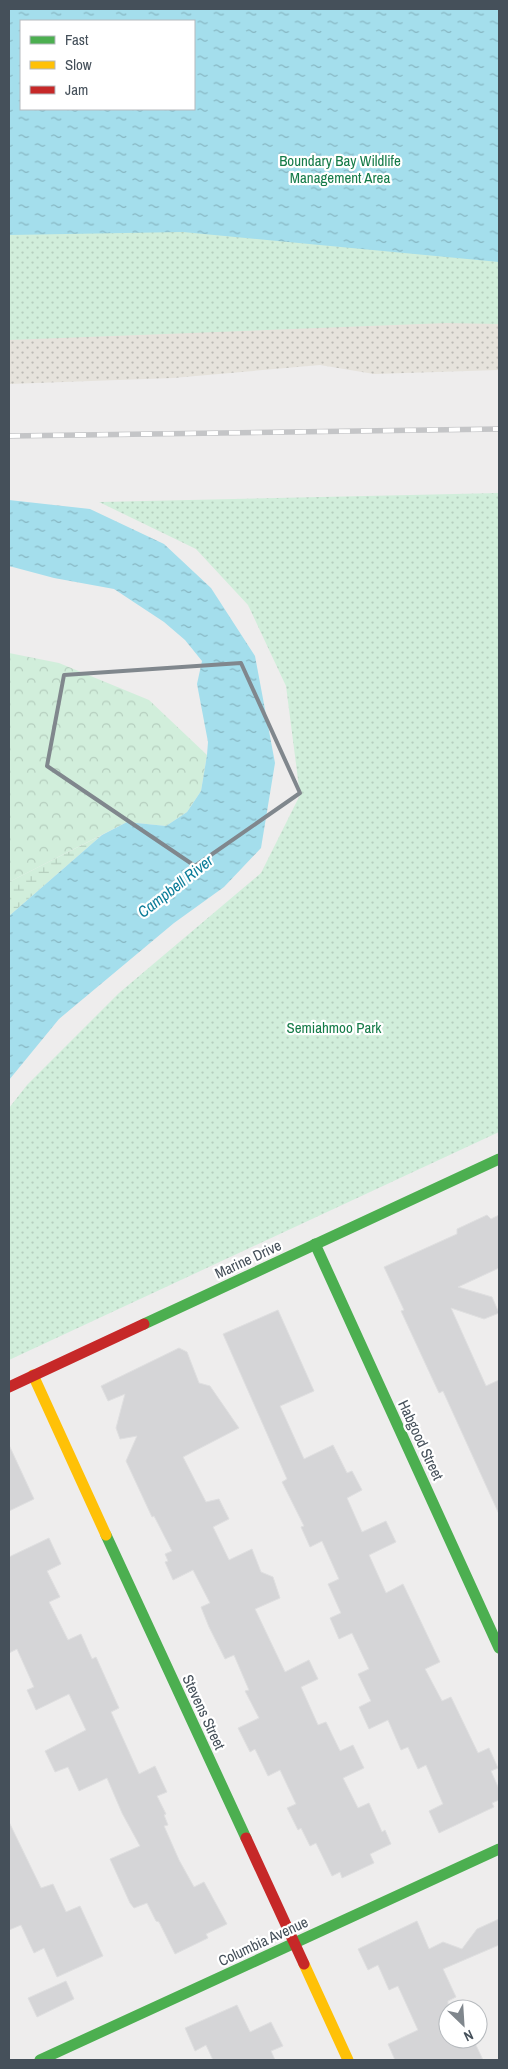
<svg xmlns="http://www.w3.org/2000/svg" width="508" height="2069" font-family="'Archivo Narrow',sans-serif">
<style>
.forest{fill:url(#forest-crowns)}
.wetland{fill:url(#wetland-marsh)}
.sand{fill:url(#sand-dots)}
.park{fill:url(#park-dots);fill-rule:evenodd}
.water{fill:url(#water-ripples);fill-rule:evenodd}
.building{fill:#d5d5d7;stroke:#dfdfe0}
.lines{fill:none;stroke-linecap:round;stroke-linejoin:round}
.fast{stroke:#4caf50;stroke-width:11}
.slow{stroke:#ffc107;stroke-width:11}
.jam{stroke:#c62828;stroke-width:11}
.rail-casing{stroke:#c4c5c7;stroke-width:5.5}
.rail{stroke:#fff;stroke-width:4;stroke-dasharray:11;stroke-linecap:butt}
.marked{fill:none;stroke:#80878d;stroke-width:4;stroke-linejoin:round}
.labels{text-anchor:middle;dominant-baseline:central;stroke-width:4.5;stroke-linejoin:round;paint-order:stroke}
.park-label{font-size:15px;fill:#157b48;stroke:#fff}
.street-label{font-size:15px;fill:#45505a;stroke:#fff}
.water-label{font-size:16px;font-style:italic;fill:#0b7c98;stroke:#fff}
</style>
<defs>
<pattern id="forest-crowns" width="20" height="18" patternUnits="userSpaceOnUse" patternTransform="scale(1.25)"><rect width="20" height="18" fill="#d1eedb"/><path d="M2 6a3 3 0 1 1 6 0M12 15a3 3 0 1 1 6 0" fill="none" stroke="#b5cebe"/></pattern>
<pattern id="wetland-marsh" width="20" height="14" patternUnits="userSpaceOnUse" patternTransform="scale(1.25)"><rect width="20" height="14" fill="#d1eedb"/><path d="M1 5h8M5 5V1M11 12h8M15 12V8" fill="none" stroke="#b5cebe"/></pattern>
<pattern id="sand-dots" width="8" height="8" patternUnits="userSpaceOnUse" patternTransform="scale(1.25)"><rect width="8" height="8" fill="#e6e3dc"/><path d="M2 2h.1M6 6h.1" fill="none" stroke="#bcbab5" stroke-width="1.8" stroke-linecap="round"/></pattern>
<pattern id="park-dots" width="8" height="8" patternUnits="userSpaceOnUse" patternTransform="scale(1.25)"><rect width="8" height="8" fill="#d1eedb"/><path d="M2 2h.1M6 6h.1" fill="none" stroke="#b5cebe" stroke-width="1.8" stroke-linecap="round"/></pattern>
<pattern id="water-ripples" width="26" height="14" patternUnits="userSpaceOnUse" patternTransform="scale(1.25)"><rect width="26" height="14" fill="#a4deec"/><path d="M2 4q2-2 4 0t4 0M15 11q2-2 4 0t4 0" fill="none" stroke="#87b6c2"/></pattern>
</defs>
<rect width="100%" height="100%" fill="#eeeded"/>
<!-- forest -->
<path class="forest" d="M9,653l50,10 90,37 58,55 -6,36 -14,21 -21,14 -39,-4 -118,60z"/>
<!-- wetland -->
<path class="wetland" d="M102,835l-93,81v-34z"/>
<!-- sand -->
<path class="sand" d="M9,235l490,27v108l-125,4 -54,-9 -147,13 -164,6z"/>
<!-- park -->
<g class="park">
<path d="M9,9h490v315l-53,-1 -437,17zM21,21h173v88h-173z"/>
<path d="M499,493v639l-490,228v-252l18,-23 92,-92 142,-120 39,-78 -14,-109 -38,-81 -52,-56 -97,-47z"/>
</g>
<!-- water -->
<g class="water">
<path d="M9,9h490v253l-316,-30 -174,3zM21,21h173v88h-173z"/>
<path d="M9,500l81,9 74,35 47,44 44,68 20,107 -14,85 -37,39 -50,36 -115,96 -50,61v-164l93,-81 25,-13 39,4 21,-14 14,-21 6,-36 1,-13 -11,-58 5,-23 -17,-21 -21,-18 -50,-33 -60,-11 -45,-12z"/>
</g>
<!-- building -->
<g class="building">
<path d="M487,1215l4,4 8,-4v53l-41,19 34,10 7,16 -15,6 -33,-11 35,78 13,-6v134l-56,-123 -4,2 -38,-82 3,-1 -20,-43 73,-33v-5z"/>
<path d="M278,1310l36,81 -34,15 24,53 29,-14 14,28 5,-2 10,19 -15,8 15,34 24,-11 10,21 -27,13 17,38 17,-9 37,78 -15,7 17,32 9,-4 27,56 11,-5 9,20 -7,3 8,18v11l-7,3 2,4 -55,26 -10,-22 14,-7 -17,-39 -8,4 -10,-22 -7,3 -13,-30 -19,9 -10,-22 12,-6 -13,-27 11,-5 -17,-36 -13,6 -9,-21 11,-5 -13,-29 11,-5 -17,-38 -12,6 -9,-20 3,-1 -22,-44 5,-3 -64,-145z"/>
<path d="M179,1348l8,4 12,31 11,3 29,42 -56,29 23,45 13,-3 10,20 -16,8 16,33 23,-11 9,23 12,5 7,21 -25,11 30,63 24,-12 9,19 -17,8 17,38 8,-3 14,29 13,-6 11,23 -21,10 15,30 11,-5 13,29 3,-2 6,14 -21,10 4,9 -32,15 -2,-6 -8,4 -16,-33 -6,3 -9,-18 -3,2 -11,-22 9,-4 -16,-34 -12,6 -13,-27 -5,3 -12,-24 21,-10 -14,-27 4,-1 -15,-35 -9,4 -16,-32 -8,-20 9,-4 -17,-33 -20,10 -8,-18 3,-1 -3,-7 7,-3 -18,-35 -2,1 -26,-56 11,-25 -17,3 -4,-11 9,-34 -17,7 -7,-15z"/>
<path d="M9,1445l25,54 -25,12z"/>
<path d="M49,1538l12,26 -14,7 13,26 -11,5 19,38 13,-6 11,25 4,-2 23,51 -8,4 28,62 16,-8 12,26 -10,4 9,18 -2,1 4,10 -4,1 15,34 15,27 10,-5 23,42 -21,10 2,4 -33,16 -16,-32 -3,-1 -9,-18 -13,5 -4,-5 -20,-44 30,-13 -18,-33 -15,-35 -28,13 -11,-24 -13,5 -10,-21 41,-21 -17,-36 -33,16 -9,-20 7,-3 -17,-38 -8,4v-96z"/>
<path d="M9,1822l32,66 12,-4 13,28 14,-6 23,50 -46,21 -13,-29 -10,5 -13,-28 -12,5z"/>
<path d="M499,1919v26l-56,24 13,28 -8,4v38h25l10,21h-88l-7,-16 30,-14 -20,-44 -9,4 -11,-25 -10,5 -10,-21 59,-28 12,28 14,-7 19,7 15,-20z"/>
<path d="M66,1981l8,18 -37,18 -9,-19z"/>
<path d="M237,2005l13,27 21,-10 12,24 -12,5 4,9h-62l-7,-15 -11,6 -10,-23z"/>
</g>
<g class="lines">
<!-- fast -->
<g class="fast">
<path d="M315,1244l184,404"/>
<path d="M144,1324l355,-165"/>
<path d="M106,1535l140,303"/>
<path d="M40,2060l459,-211"/>
</g>
<!-- slow -->
<g class="slow">
<path d="M33,1375l73,160"/>
<path d="M304,1964l44,96"/>
</g>
<!-- jam -->
<g class="jam">
<path d="M9,1387l135,-63"/>
<path d="M246,1838l58,126"/>
</g>
<defs>
<path id="rail" d="M9,436l490,-7"/>
</defs>
<!-- rail casing -->
<use href="#rail" class="rail-casing"/>
<!-- rail -->
<use href="#rail" class="rail"/>
</g>
<!-- marked area -->
<path class="marked" d="M241,663l59,130 -105,73 -148,-100 17,-91z"/>
<g class="labels">
<!-- park labels -->
<g class="park-label">
<text x="340" y="160">Boundary Bay Wildlife<tspan x="340" dy="17">Management Area</tspan></text>
<text x="334" y="1027">Semiahmoo Park</text>
</g>
<!-- street labels -->
<g class="street-label">
<text transform="translate(248 1259) rotate(-25)">Marine Drive</text>
<text transform="translate(421 1440) rotate(65)">Habgood Street</text>
<text transform="translate(204 1712) rotate(65)">Stevens Street</text>
<text transform="translate(263 1941) rotate(-25)">Columbia Avenue</text>
</g>
<!-- water labels -->
<g class="water-label">
<text transform="translate(175 886) rotate(-38)">Campbell River</text>
</g>
</g>
<!-- border -->
<rect width="508" height="2069" fill="none" stroke="#45505a" stroke-width="20"/>
<!-- legend -->
<rect x="20" y="20" width="175" height="90" fill="#ffffff" stroke="#b5b9bd"/>
<rect x="30" y="36" width="25" height="8" fill="#4caf50" stroke="#b5b9bd"/>
<text x="65" y="45" font-size="15" fill="#45505a">Fast</text>
<rect x="30" y="61" width="25" height="8" fill="#ffc107" stroke="#b5b9bd"/>
<text x="65" y="70" font-size="15" fill="#45505a">Slow</text>
<rect x="30" y="86" width="25" height="8" fill="#c62828" stroke="#b5b9bd"/>
<text x="65" y="95" font-size="15" fill="#45505a">Jam</text>
<!-- north arrow -->
<g transform="translate(463 2024) rotate(155)"><circle r="24" fill="#ffffff" stroke="#b5b9bd"/>
<path d="M0-4L9 19L0 12L-9 19Z" fill="#80878d"/>
<text y="-8" font-size="14" font-weight="bold" text-anchor="middle" fill="#45505a">N</text>
</g>
</svg>
